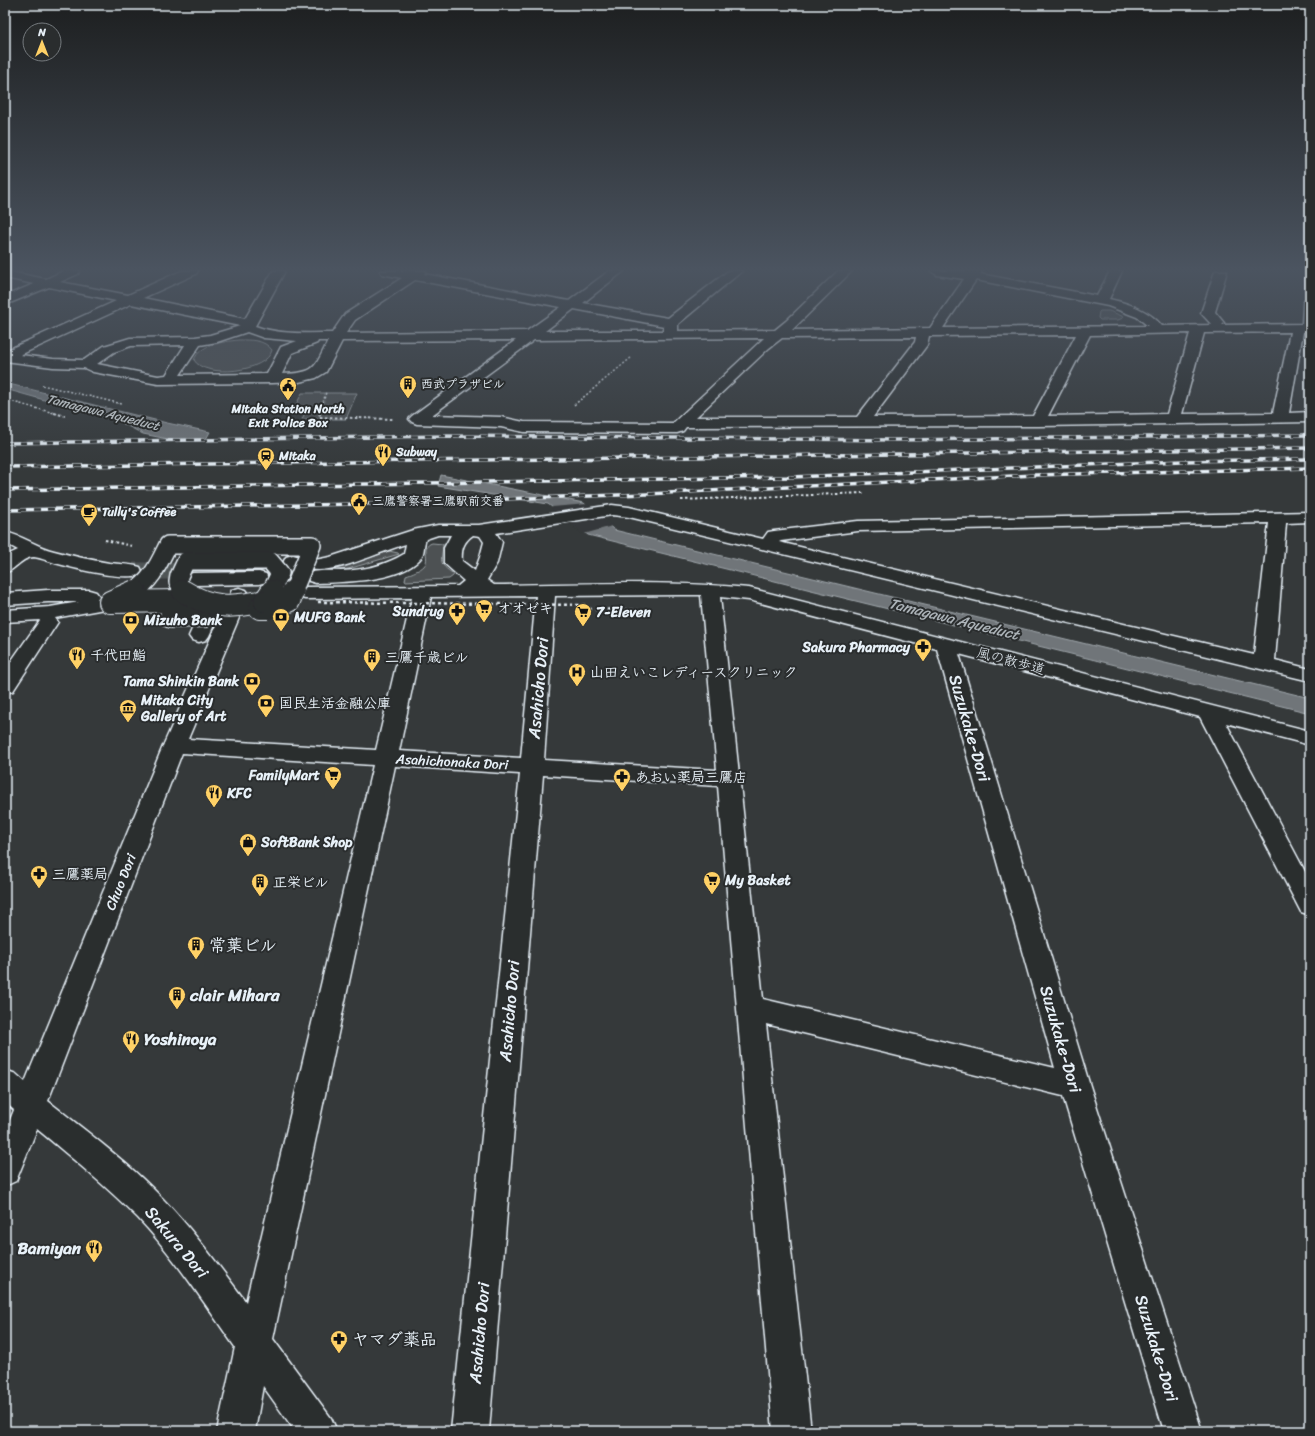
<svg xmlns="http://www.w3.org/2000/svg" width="1315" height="1436" font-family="Sriracha,'Klee One',sans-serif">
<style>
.green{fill:#4d5152;stroke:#9aa1a5}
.water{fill:#707579;stroke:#a0a7ac}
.pier{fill:#35393a}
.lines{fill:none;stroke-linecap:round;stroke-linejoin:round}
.minor-tunnel{stroke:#505556;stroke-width:17;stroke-dasharray:17 8;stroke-linecap:butt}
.minor-casing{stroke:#e8f1f8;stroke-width:3}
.path-far1{stroke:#e8f1f8;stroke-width:1.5;stroke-dasharray:2 2;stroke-linecap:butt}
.path{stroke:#e8f1f8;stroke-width:2;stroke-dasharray:2.5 2.5;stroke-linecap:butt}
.minor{fill:#2a2d2e;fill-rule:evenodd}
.rail-casing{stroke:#e8f1f8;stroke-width:3.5}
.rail{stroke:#2a2d2e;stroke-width:2.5;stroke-dasharray:7;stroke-linecap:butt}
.minor-bridge-far1-casing{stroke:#e8f1f8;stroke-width:20;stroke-linecap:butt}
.minor-bridge-casing{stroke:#e8f1f8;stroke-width:24;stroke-linecap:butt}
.path-bridge{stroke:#e8f1f8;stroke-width:2.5;stroke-dasharray:3 3;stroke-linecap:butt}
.minor-bridge-far1{stroke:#2a2d2e;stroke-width:17}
.minor-bridge{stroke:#2a2d2e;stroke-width:22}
.labels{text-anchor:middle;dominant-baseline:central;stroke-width:4;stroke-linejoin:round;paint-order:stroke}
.far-poi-label{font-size:12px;font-weight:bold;fill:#e8f1f8;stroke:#2a2d2e;text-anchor:start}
.far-water-label{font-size:13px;font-style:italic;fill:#acb3b8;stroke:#2a2d2e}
.poi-label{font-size:14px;font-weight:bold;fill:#e8f1f8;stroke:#2a2d2e;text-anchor:start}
.street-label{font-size:14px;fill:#e8f1f8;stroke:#2a2d2e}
.water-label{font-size:15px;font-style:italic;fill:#acb3b8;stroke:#2a2d2e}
.near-street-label{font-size:17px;fill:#e8f1f8;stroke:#2a2d2e}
.near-poi-label{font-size:17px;font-weight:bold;fill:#e8f1f8;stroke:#2a2d2e;text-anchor:start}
</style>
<rect width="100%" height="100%" fill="#35393a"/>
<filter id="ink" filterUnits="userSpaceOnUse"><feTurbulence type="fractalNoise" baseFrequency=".025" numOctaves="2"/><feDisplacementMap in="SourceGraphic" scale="8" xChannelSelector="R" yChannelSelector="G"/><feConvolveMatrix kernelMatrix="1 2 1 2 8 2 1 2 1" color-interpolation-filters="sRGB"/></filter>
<g filter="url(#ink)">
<!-- green -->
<g class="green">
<path d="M1100,311h9l13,5 1,2 -5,2h-18l-2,-2 1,-6z"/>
<path d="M238,340c12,0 26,-1 34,10 -5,22 -67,29 -78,10 6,-16 29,-18 44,-20z"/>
<path d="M302,393h55l-11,26h-44l4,-8h-13z"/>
<path d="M432,543l11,1c-1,16 -6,20 11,30l-1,2 -4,3 -44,2 1,-6c6,-2 14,-5 18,-9 7,-8 -4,-19 8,-23z"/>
<path d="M389,551l9,2 1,1 -51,15 -24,3 3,-2 18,-3z"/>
</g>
<!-- water -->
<g class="water">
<path d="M5,383l162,40 43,9 -4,7h-38l-25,-5 -27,-14 -111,-31z"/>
<path d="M441,475l143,28 30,27 696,168v15l-722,-178 -40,-31 -110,-18z"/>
</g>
<!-- pier -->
<path class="pier" d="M588,504l24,22 -28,8 -27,-20 -4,-3 -1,-4z"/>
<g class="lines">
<!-- minor-tunnel -->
<g class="minor-tunnel">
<path d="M133,571h63"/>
<path d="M260,571l36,-4"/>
</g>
<defs>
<g id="minor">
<path d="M5,271l41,8 17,-8h17l-2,3 -18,8 68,13 53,-24h17l-2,3 -53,24 102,21 28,-48h12l-30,55c24,9 52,7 77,7l13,-19 57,-36 -20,-4 -2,-3h46l-2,3 145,27 40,-30h15l-41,32 85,15 60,-47h14l-64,53v7l97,-1 11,-9 52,-50h14l-60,59 138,-2 34,-49 -27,-4 -6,-4h51l-2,3 117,22 13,-25h12l-13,28c19,4 40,11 53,27l50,-1 -11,-12 14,-42h12l-12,41 9,11 -2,2 80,-1 1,-21 2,-3 5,-1v33h-7l-14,81 21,-1v10l-272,4 -352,1 -3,4 -6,2 -153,-1 -23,-5 -84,-3 -5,-2 -3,-3 3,-3 104,-76 -174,1 -16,31 -10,6 -17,4 -27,1 -114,1 -65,-12 -9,-4 -31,-1 -48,-6v-10l111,-50 -67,-14 -44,18v-9l29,-12 -29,-6zM415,280l146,27 -34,24 -181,2 9,-13zM976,280l132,26 29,11 11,9 -205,2zM131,304l109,22 -30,9 -15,2 -65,1 -26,8 -20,14 -31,-1 -33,-4zM574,309l90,17v5h-119zM247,332l17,6 33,3 -16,6 -14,27 -87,1 20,-30 17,-3zM1290,332l-17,81 -91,1 22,-81zM1190,333l-23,81 -119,2 42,-81zM1076,335l-43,81 -160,1 54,-72 2,-9zM916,337l-1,5 -58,75h-161l73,-69 13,-10zM764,338l-91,85 -149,-1 -23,-5 -69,-2 102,-75zM318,341h10c-14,28 -12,32 -46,33l10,-21 25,-10zM185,345l-19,30 -8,1 -61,-12 17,-12 17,-6z"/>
<path d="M612,505l17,2 134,32 5,-7 6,-1 84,-10 452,-9v10l-24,1 -11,137 35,9v12l-681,-164 -17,-2 -116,18 6,9 -5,21 -10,17 7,5c85,-1 170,-5 255,3l561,143v14l-84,-22 84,158v34l-9,-3 -101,-195 -241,-63 131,432 112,345h-38l-101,-335 -297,-72 45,407h-38l-55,-645 -175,-11 -54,656h-38l69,-657 -125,-8 -122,573 58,79 6,13h-42l-32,-45 -8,45h-38l18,-84c-31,-44 -60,-90 -97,-129 -32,-32 -66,-60 -101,-89l-21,52 -11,5v-54l9,-22 -9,-8v-32l11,4 9,8 138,-336 69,-156 7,-2 7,2 3,4 -61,145 188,11 36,-152 -107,1 -7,-2 -3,-4 3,-4 7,-2 153,-1 6,-5 -20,-18v-15l7,-13h-13l-12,4c-3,6 -1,15 -6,20 -21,23 -75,23 -104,24l-7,-2 -2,-4 2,-4c11,-3 21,-2 32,-2 23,-1 43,-5 63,-17l2,-10c-25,7 -72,31 -96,25l-2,-4 2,-4 20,-4 83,-27 25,-5h41zM1269,523l-15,132 -475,-113 2,-1 77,-10zM473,535l7,1 4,6 -4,15 -5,14 -13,-10c-1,-11 1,-19 11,-26zM679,595h22l16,175 -173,-10 11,-164zM536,596l-15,162 -122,-7 32,-154zM720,597l29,3 188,49 118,419 -292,-69zM182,753l191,12 -127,537c-27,-36 -53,-72 -84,-104 -34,-36 -75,-66 -114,-97z"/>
<path d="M5,532c18,4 32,15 49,19 18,5 36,9 55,12 10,1 21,1 31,4l2,4 -2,4c-22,5 -63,-6 -85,-12 -7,-2 -14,-5 -21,-6 -12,0 -19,13 -29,16v-17l13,-6 -13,-7z"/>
<path d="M293,555l7,2 2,4 -15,40 -3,4 -7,2 -7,-2 -3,-4 17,-40 2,-4z"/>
<path d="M259,572l7,2 2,4 -2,4 -7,2 -66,1 -7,-2 -2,-4 2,-4 7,-2z"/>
<path d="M48,590h41l7,2 3,4 -2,3 13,-3 7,2 3,4 -3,4 -7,2 -55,10 3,4 -45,69 -8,2v-23l35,-50 -35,2v-12l45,-3 29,-5h-31l-43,3v-12z"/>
<path d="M213,599l7,2 3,4 -14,31 -3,4 -7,2 -7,-2 -3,-4 14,-31 3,-4z"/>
</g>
</defs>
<!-- minor casing -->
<use href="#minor" class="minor-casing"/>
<!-- path-far1 -->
<g class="path-far1">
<path d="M42,385l80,19"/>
<path d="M5,400l53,14"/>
<path d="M574,405l58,-48"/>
<path d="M320,414l6,-22"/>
</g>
<!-- path -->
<g class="path">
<path d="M54,413l11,3"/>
<path d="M320,413l-1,4 74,2"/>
<path d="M681,500l183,-7"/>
<path d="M105,540l27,6"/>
</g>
<!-- minor -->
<use href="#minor" class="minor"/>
<defs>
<g id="rail">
<path d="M5,443l440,-7 451,4 414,-5"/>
<path d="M5,467l1305,-19"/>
<path d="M5,490l786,-13 392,-16 127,-2"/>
<path d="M5,510l357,-6 285,-10 388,-19 275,-7"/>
</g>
</defs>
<!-- rail casing -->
<use href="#rail" class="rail-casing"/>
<!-- rail -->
<use href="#rail" class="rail"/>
<defs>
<g id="minor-bridge-far1">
<path d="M133,592c18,-10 26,-29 35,-47h144l-19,47"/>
<path d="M184,592l-6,-10 1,-6 7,-15h84l10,12 -9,19"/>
</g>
<g id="minor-bridge">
<path d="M135,591l-25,11 70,-1 -9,16 37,-1"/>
<path d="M183,591c28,18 50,17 82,10"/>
<path d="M265,601l-5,7h8"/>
<path d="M265,601l7,-10"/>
<path d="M265,601h24l4,-10"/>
</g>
</defs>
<!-- minor-bridge-far1 casing -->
<use href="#minor-bridge-far1" class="minor-bridge-far1-casing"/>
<!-- minor-bridge casing -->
<use href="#minor-bridge" class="minor-bridge-casing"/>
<!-- path-bridge -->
<path class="path-bridge" d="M318,602l269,3 -1,4 52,1"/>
<!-- minor-bridge-far1 -->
<use href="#minor-bridge-far1" class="minor-bridge-far1"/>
<!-- minor-bridge -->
<use href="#minor-bridge" class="minor-bridge"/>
</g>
</g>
<!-- sky -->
<linearGradient id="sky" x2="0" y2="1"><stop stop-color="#1d1f20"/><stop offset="0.57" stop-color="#4b5460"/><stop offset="1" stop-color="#4b5460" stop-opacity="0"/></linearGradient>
<rect width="1315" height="472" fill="url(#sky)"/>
<!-- icons -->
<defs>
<symbol id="building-pin" viewBox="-11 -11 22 30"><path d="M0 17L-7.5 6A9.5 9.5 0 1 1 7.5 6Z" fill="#ffd166" stroke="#2a2d2e"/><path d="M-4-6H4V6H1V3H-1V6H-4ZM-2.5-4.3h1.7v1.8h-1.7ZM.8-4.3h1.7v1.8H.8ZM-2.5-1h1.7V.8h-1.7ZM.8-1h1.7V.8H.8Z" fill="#111"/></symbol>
<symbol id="civic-pin" viewBox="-11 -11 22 30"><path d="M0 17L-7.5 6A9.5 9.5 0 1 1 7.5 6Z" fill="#ffd166" stroke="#2a2d2e"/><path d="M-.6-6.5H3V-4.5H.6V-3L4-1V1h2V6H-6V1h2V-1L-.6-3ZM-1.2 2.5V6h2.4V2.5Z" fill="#111"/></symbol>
<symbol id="restaurant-pin" viewBox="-11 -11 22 30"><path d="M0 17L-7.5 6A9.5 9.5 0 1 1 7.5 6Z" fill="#ffd166" stroke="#2a2d2e"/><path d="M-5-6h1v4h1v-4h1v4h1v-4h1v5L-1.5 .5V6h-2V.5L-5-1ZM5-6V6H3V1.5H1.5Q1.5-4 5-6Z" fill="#111"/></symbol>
<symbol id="station-pin" viewBox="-11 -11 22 30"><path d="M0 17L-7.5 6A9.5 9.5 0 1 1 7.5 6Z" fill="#ffd166" stroke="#2a2d2e"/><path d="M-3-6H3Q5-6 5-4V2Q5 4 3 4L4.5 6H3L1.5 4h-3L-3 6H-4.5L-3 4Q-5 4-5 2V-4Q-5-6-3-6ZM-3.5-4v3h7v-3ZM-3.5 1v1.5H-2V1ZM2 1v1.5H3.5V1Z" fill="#111"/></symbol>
<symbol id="cafe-pin" viewBox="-11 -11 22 30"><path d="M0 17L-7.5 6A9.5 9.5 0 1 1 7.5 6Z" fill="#ffd166" stroke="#2a2d2e"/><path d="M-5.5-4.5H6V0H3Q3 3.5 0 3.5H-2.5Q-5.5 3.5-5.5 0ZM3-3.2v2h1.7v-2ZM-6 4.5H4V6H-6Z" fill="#111"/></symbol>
<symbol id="supermarket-pin" viewBox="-11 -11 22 30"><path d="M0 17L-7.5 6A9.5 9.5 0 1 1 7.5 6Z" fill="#ffd166" stroke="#2a2d2e"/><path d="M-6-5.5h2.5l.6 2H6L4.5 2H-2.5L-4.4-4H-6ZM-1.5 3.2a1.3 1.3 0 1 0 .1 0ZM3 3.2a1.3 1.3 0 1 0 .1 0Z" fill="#111"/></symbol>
<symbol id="pharmacy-pin" viewBox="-11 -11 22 30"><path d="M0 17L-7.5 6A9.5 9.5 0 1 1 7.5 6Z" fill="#ffd166" stroke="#2a2d2e"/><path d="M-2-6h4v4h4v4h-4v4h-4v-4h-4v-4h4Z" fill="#111"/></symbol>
<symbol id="bank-pin" viewBox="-11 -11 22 30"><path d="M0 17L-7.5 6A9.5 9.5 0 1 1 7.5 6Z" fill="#ffd166" stroke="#2a2d2e"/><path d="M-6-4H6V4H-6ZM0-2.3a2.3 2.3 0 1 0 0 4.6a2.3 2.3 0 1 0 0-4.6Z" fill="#111"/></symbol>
<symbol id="hospital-pin" viewBox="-11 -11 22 30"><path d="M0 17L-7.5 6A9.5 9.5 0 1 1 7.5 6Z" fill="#ffd166" stroke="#2a2d2e"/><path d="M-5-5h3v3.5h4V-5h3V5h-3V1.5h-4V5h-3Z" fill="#111"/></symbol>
<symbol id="museum-pin" viewBox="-11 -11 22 30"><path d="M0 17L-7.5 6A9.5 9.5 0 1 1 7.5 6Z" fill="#ffd166" stroke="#2a2d2e"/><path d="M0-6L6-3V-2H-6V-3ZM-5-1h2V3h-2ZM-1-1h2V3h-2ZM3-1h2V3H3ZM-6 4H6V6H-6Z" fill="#111"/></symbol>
<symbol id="shop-pin" viewBox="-11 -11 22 30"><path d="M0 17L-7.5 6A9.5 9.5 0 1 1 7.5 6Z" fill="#ffd166" stroke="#2a2d2e"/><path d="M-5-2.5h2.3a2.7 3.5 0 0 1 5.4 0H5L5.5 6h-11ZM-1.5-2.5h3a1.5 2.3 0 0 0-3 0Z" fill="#111"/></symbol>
</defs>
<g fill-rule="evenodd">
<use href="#building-pin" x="398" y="374" width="20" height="27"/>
<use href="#civic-pin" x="278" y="376" width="20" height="27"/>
<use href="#restaurant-pin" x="373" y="442" width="20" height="27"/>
<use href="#station-pin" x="256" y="446" width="20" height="27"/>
<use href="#civic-pin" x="349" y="491" width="20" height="27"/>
<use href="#cafe-pin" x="79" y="502" width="20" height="27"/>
<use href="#supermarket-pin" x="474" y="598" width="20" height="27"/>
<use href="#pharmacy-pin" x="447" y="601" width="20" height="27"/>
<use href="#supermarket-pin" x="573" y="602" width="20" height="27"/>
<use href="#bank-pin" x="271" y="607" width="20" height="27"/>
<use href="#bank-pin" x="121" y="610" width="20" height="27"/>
<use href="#pharmacy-pin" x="913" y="637" width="20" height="27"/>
<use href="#restaurant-pin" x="67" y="645" width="20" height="27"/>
<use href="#building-pin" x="362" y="647" width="20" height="27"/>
<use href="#hospital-pin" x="567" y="662" width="20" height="27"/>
<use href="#bank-pin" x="242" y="671" width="20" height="27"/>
<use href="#bank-pin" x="256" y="693" width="20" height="27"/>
<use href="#museum-pin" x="118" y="698" width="20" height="27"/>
<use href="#supermarket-pin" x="323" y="765" width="20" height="27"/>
<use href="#pharmacy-pin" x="612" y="767" width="20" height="27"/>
<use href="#restaurant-pin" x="204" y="783" width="20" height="27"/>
<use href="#shop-pin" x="238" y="832" width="20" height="27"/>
<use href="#pharmacy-pin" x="29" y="864" width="20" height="27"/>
<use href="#supermarket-pin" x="702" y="870" width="20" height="27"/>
<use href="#building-pin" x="250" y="872" width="20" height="27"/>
<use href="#building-pin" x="186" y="935" width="20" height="27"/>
<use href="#building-pin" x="167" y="985" width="20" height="27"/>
<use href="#restaurant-pin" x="121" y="1029" width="20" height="27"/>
<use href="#restaurant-pin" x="84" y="1238" width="20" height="27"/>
<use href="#pharmacy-pin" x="329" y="1329" width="20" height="27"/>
</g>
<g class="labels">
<!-- far-poi labels -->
<g class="far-poi-label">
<text x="421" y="384">西武プラザビル</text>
<text x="288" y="409" text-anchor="middle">Mitaka Station North<tspan x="288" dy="14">Exit Police Box</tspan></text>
<text x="396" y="452">Subway</text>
<text x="279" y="456">Mitaka</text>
<text x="372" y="501">三鷹警察署三鷹駅前交番</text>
<text x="102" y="512">Tully's Coffee</text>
</g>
<!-- far-water labels -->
<g class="far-water-label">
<text transform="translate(103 412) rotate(14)">Tamagawa Aqueduct</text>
</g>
<!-- poi labels -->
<g class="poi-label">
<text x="497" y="608">オオゼキ</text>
<text x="444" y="611" text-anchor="end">Sundrug</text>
<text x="596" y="612">7-Eleven</text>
<text x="294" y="617">MUFG Bank</text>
<text x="144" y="620">Mizuho Bank</text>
<text x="910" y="647" text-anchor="end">Sakura Pharmacy</text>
<text x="90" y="655">千代田鮨</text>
<text x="385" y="657">三鷹千歳ビル</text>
<text x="590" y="672">山田えいこレディースクリニック</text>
<text x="239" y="681" text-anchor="end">Tama Shinkin Bank</text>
<text x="141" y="700">Mitaka City<tspan x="141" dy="16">Gallery of Art</tspan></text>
<text x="279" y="703">国民生活金融公庫</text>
<text x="320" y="775" text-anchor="end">FamilyMart</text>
<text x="635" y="777">あおい薬局三鷹店</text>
<text x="227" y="793">KFC</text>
<text x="261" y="842">SoftBank Shop</text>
<text x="52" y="874">三鷹薬局</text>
<text x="725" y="880">My Basket</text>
<text x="273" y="882">正栄ビル</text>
</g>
<!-- street labels -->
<g class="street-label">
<text transform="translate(1011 661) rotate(15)">風の散歩道</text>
<text transform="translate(452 762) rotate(3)">Asahichonaka Dori</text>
<text transform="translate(121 882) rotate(-68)">Chuo Dori</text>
</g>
<!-- water labels -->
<g class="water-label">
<text transform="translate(954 619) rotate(14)">Tamagawa Aqueduct</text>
</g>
<!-- near-street labels -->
<g class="near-street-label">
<text transform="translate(538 688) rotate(-85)">Asahicho Dori</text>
<text transform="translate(970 728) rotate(74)">Suzukake-Dori</text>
<text transform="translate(509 1011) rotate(-85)">Asahicho Dori</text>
<text transform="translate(1061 1039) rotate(74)">Suzukake-Dori</text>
<text transform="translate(177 1242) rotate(50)">Sakura Dori</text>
<text transform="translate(479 1333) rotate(-85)">Asahicho Dori</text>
<text transform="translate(1157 1348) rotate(73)">Suzukake-Dori</text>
</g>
<!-- near-poi labels -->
<g class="near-poi-label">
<text x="209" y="945">常葉ビル</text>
<text x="190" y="995">clair Mihara</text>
<text x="144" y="1039">Yoshinoya</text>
<text x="81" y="1248" text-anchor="end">Bamiyan</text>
<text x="352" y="1339">ヤマダ薬品</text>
</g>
</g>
<!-- margin -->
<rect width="1315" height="1436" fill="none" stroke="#2a2d2e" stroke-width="20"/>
<rect x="10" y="10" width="1295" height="1416" fill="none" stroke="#e8f1f8" stroke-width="1.5" filter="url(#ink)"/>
<!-- north arrow -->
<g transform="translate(42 42)"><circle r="19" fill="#2a2d2e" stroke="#767b7f"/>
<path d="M0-3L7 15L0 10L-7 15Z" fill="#ffd166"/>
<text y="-6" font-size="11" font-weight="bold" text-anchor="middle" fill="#e8f1f8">N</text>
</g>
</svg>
